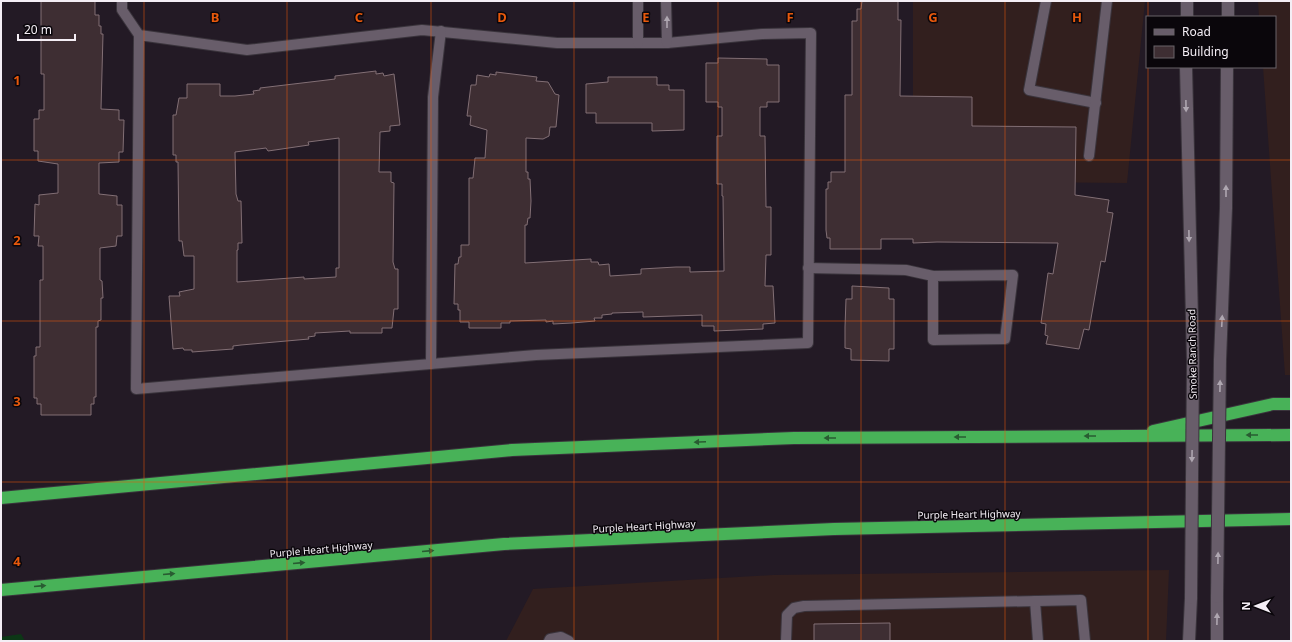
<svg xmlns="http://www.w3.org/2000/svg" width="1292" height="642" font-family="'Noto Sans',sans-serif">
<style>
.commercial{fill:#321f1e}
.green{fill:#0c3716}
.building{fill:#3e2e33;stroke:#826f75;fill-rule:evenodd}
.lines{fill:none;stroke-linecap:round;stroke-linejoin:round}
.lane-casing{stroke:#3a343c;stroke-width:12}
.secondary-casing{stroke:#3a343c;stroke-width:14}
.highway-casing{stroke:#3a343c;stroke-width:14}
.lane{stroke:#685d6a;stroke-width:10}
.secondary{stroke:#685d6a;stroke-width:12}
.highway{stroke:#48b258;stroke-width:12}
.secondary-bridge-casing{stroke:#3a343c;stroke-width:14;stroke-linecap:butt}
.secondary-bridge{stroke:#685d6a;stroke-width:12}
.oneway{fill:#aea6b0}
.oneway2{fill:#295c32}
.grid{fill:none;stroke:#e8590c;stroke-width:1;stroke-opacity:0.55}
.labels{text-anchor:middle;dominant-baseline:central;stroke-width:3;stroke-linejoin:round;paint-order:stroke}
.street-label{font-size:10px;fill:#f4eef5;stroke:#0a060b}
.grid-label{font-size:13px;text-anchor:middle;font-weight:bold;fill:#e8590c;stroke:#0a060b;stroke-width:3;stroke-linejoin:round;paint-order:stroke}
</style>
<rect width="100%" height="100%" fill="#231a25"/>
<!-- commercial -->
<g class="commercial">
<path d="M913,1h232l-18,182 -214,-2z"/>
<path d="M1258,1h33v374h-6l-22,-308h12v-50h-16z"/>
<path d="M1169,570l-3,71h-660l27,-52 240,-14z"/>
</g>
<!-- green -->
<path class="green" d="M21,634l4,7h-24v-4z"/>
<!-- building -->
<g class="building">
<path d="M41,1h54v14h4v11h2v8h2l-2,75 18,1v10h5l-1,32h-4v10l-20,1v31l18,2v9h5v31h-5l-1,10 -16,2v32l2,1 1,17h-2v22l-3,1v6h-2v70h-2v7h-3v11h-50v-11h-4v-6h-3v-42h2v-9h4v-67h3v-34h-5l1,-10h-5l1,-32 4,1v-10l19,-2v-29l-20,-3v-10h-4v-32h5v-9h5v-36h-3z"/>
<path d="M862,1h36v19h3l-1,76 72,1v29l104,1 -1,68 34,5 -2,12 6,1 -8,49 -4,-1 -12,69 -5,-1 -5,20 -33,-5 2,-8 -3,-1 1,-11 -5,-1 7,-50 5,1 5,-31 -121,-1 -24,1v-4h-32v10h-51v-11h-3l-1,-8v-41h2v-7h3v-10h14v-77h7v-74h5v-12h4z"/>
<path d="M718,58l49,1v6h12v37h-12v5h-7v29h5l1,71h5v48h-5l-1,31h8l2,37 -12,1v5l-49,2v-5h-12v-11l-59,2v-5l-31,1v1l-10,1v3h-8l1,3 -23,2 -19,1v-3l-7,1v-2l-36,1v2h-9v5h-32v-6h-9v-12h-2v-6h-4l1,-40h3l1,-7h2v-12h8v-67h4l2,-20h10l2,-28 -17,-5 1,-9h-4l4,-31h5l1,-10 12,2 1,-3 6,1v-3l41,5 -1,4 12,1 7,12 4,1 -3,32h-6l-1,9 -6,3 -17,-1v34h2v7h2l1,22 -1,17h-2l-1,7h-2v38l66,-4v3h7l1,3 10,-1 1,12 31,-2v-5l35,-2h14v5l34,-1 -1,-75h-1v-12h-5v-48h5v-29h-4v-5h-12v-39h12z"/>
<path d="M376,71v3l7,-1 1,3 10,-2 6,51 -10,1v5l-10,1 -1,40h12v10l3,1 -1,79 2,7h3v40h-4l-2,19h-10v5h-32v-2l-35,2v3l-7,1 1,2 -68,6 -8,1v3l-41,3v-2h-8l-1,-2 -10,1 -4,-53h11l-1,-4 15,-3v-33h-10l-2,-15h-3l-1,-79h-2v-7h-3v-40h3l3,-17h8v-14h33v12h15l19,-2 -1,-3 7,-1v-2l67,-8 8,-1v-3zM339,138v130h-3v9l-32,2v-2l-67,5v-32h1v-7h4l-1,-42h-3l-2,-7 -1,-42 31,-4 2,3 41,-6 -1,-3z"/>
<path d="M608,77h49v8h12v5h15v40l-32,1v-8h-56v-10h-10v-29l22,-2z"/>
<path d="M852,286l37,2v11h5v50h-5v12l-38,-1v-11l-6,-1v-21l1,-28h6z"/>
<path d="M890,623v18h-76v-17z"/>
</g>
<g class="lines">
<defs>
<g id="lane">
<path d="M122,1v9l17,25 -3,354 400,-34 272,-12 3,-310 -49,1 -95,9h-110l-135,-13 -175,20 -108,-15"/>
<path d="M666,1l1,42"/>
<path d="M1046,1l-17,89 67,13"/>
<path d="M638,43v-42"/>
<path d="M1089,156l18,-155"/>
<path d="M808,268l98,2 27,6 80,-1 -8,64 -72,1v-64"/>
<path d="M431,364l2,-267 8,-66"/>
<path d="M1035,601l3,40"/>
<path d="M549,641l1,-2 11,-2 8,4"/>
<path d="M786,641l1,-26 7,-7 10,-2 277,-6 4,41"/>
</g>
<g id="secondary">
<path d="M1187,17v-16"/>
<path d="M1228,17v-16"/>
<path d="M1186,67l7,294"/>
<path d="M1220,360l6,-152 1,-141"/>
<path d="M1189,641l2,-43"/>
<path d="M1217,641v-44"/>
</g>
<g id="highway">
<path d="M1153,431l120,-27h18"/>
<path d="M1,498l511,-48 282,-12 497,-3"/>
<path d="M1,590l503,-46 330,-15 457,-10"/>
</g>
</defs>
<!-- lane casing -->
<use href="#lane" class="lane-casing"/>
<!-- secondary casing -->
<use href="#secondary" class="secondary-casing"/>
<!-- highway casing -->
<use href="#highway" class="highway-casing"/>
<!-- lane -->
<use href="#lane" class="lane"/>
<!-- secondary -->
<use href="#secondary" class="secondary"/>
<!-- highway -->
<use href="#highway" class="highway"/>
<defs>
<g id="secondary-bridge">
<path d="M1217,597l3,-237"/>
<path d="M1191,598l2,-237"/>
</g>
</defs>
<!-- secondary-bridge casing -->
<use href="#secondary-bridge" class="secondary-bridge-casing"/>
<!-- secondary-bridge -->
<use href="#secondary-bridge" class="secondary-bridge"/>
</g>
<!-- one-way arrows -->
<defs><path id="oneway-solid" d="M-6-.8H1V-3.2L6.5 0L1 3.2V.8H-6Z"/></defs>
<g class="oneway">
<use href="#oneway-solid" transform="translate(667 22) rotate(-90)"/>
<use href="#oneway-solid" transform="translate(1186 106) rotate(89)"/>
<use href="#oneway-solid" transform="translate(1226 191) rotate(-90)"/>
<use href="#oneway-solid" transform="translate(1189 236) rotate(89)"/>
<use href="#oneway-solid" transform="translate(1222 321) rotate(-87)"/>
<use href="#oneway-solid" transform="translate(1220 386) rotate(-89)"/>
<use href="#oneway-solid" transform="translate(1192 456) rotate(91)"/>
<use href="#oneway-solid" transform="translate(1218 558) rotate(-89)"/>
<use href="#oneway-solid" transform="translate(1217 619) rotate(-89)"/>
</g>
<g class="oneway2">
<use href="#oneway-solid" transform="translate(1252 435) rotate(180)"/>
<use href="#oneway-solid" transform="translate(1090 436) rotate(180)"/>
<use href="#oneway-solid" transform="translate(960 437) rotate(180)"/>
<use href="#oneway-solid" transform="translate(830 438) rotate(180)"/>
<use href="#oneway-solid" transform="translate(700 442) rotate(178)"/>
<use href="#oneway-solid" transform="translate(428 551) rotate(-5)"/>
<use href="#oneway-solid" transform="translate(299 563) rotate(-5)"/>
<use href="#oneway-solid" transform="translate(169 574) rotate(-5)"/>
<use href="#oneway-solid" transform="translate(40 586) rotate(-5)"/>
</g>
<!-- grid -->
<path class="grid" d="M144,1v640M287,1v640M431,1v640M574,1v640M718,1v640M861,1v640M1005,1v640M1148,1v16M1148,67v574M1,160h1290M1,321h1290M1,482h1290"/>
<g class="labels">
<!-- street labels -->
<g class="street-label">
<text transform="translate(1192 354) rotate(-91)">Smoke Ranch Road</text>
<text transform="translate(969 514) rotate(-1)">Purple Heart Highway</text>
<text transform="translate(644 526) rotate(-3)">Purple Heart Highway</text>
<text transform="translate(321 549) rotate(-5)">Purple Heart Highway</text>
</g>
</g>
<g class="grid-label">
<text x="215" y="22">B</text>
<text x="359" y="22">C</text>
<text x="502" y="22">D</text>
<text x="646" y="22">E</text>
<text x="790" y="22">F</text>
<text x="933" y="22">G</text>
<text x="1077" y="22">H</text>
<text x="17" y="85">1</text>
<text x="17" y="245">2</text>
<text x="17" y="406">3</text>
<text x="17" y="566">4</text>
</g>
<!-- border -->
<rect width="1292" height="642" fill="none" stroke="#f4eef5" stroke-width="4"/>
<!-- legend -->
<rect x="1146" y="16" width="130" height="52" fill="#0a060b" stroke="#686369"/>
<rect x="1154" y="29" width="20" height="6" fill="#685d6a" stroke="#686369"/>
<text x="1182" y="36" font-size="12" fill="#f4eef5">Road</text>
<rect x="1154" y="46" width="20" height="12" fill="#3e2e33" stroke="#686369"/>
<text x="1182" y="56" font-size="12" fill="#f4eef5">Building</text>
<!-- north arrow -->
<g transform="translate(1256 606) rotate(270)" stroke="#0a060b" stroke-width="3" paint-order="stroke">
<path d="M0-3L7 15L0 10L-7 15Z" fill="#f4eef5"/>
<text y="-6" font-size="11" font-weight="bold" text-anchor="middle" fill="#f4eef5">N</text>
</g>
<!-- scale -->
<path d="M18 34v6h57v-6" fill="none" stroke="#f4eef5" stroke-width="2"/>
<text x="24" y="34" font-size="12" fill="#f4eef5" stroke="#0a060b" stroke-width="3" paint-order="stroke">20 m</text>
</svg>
